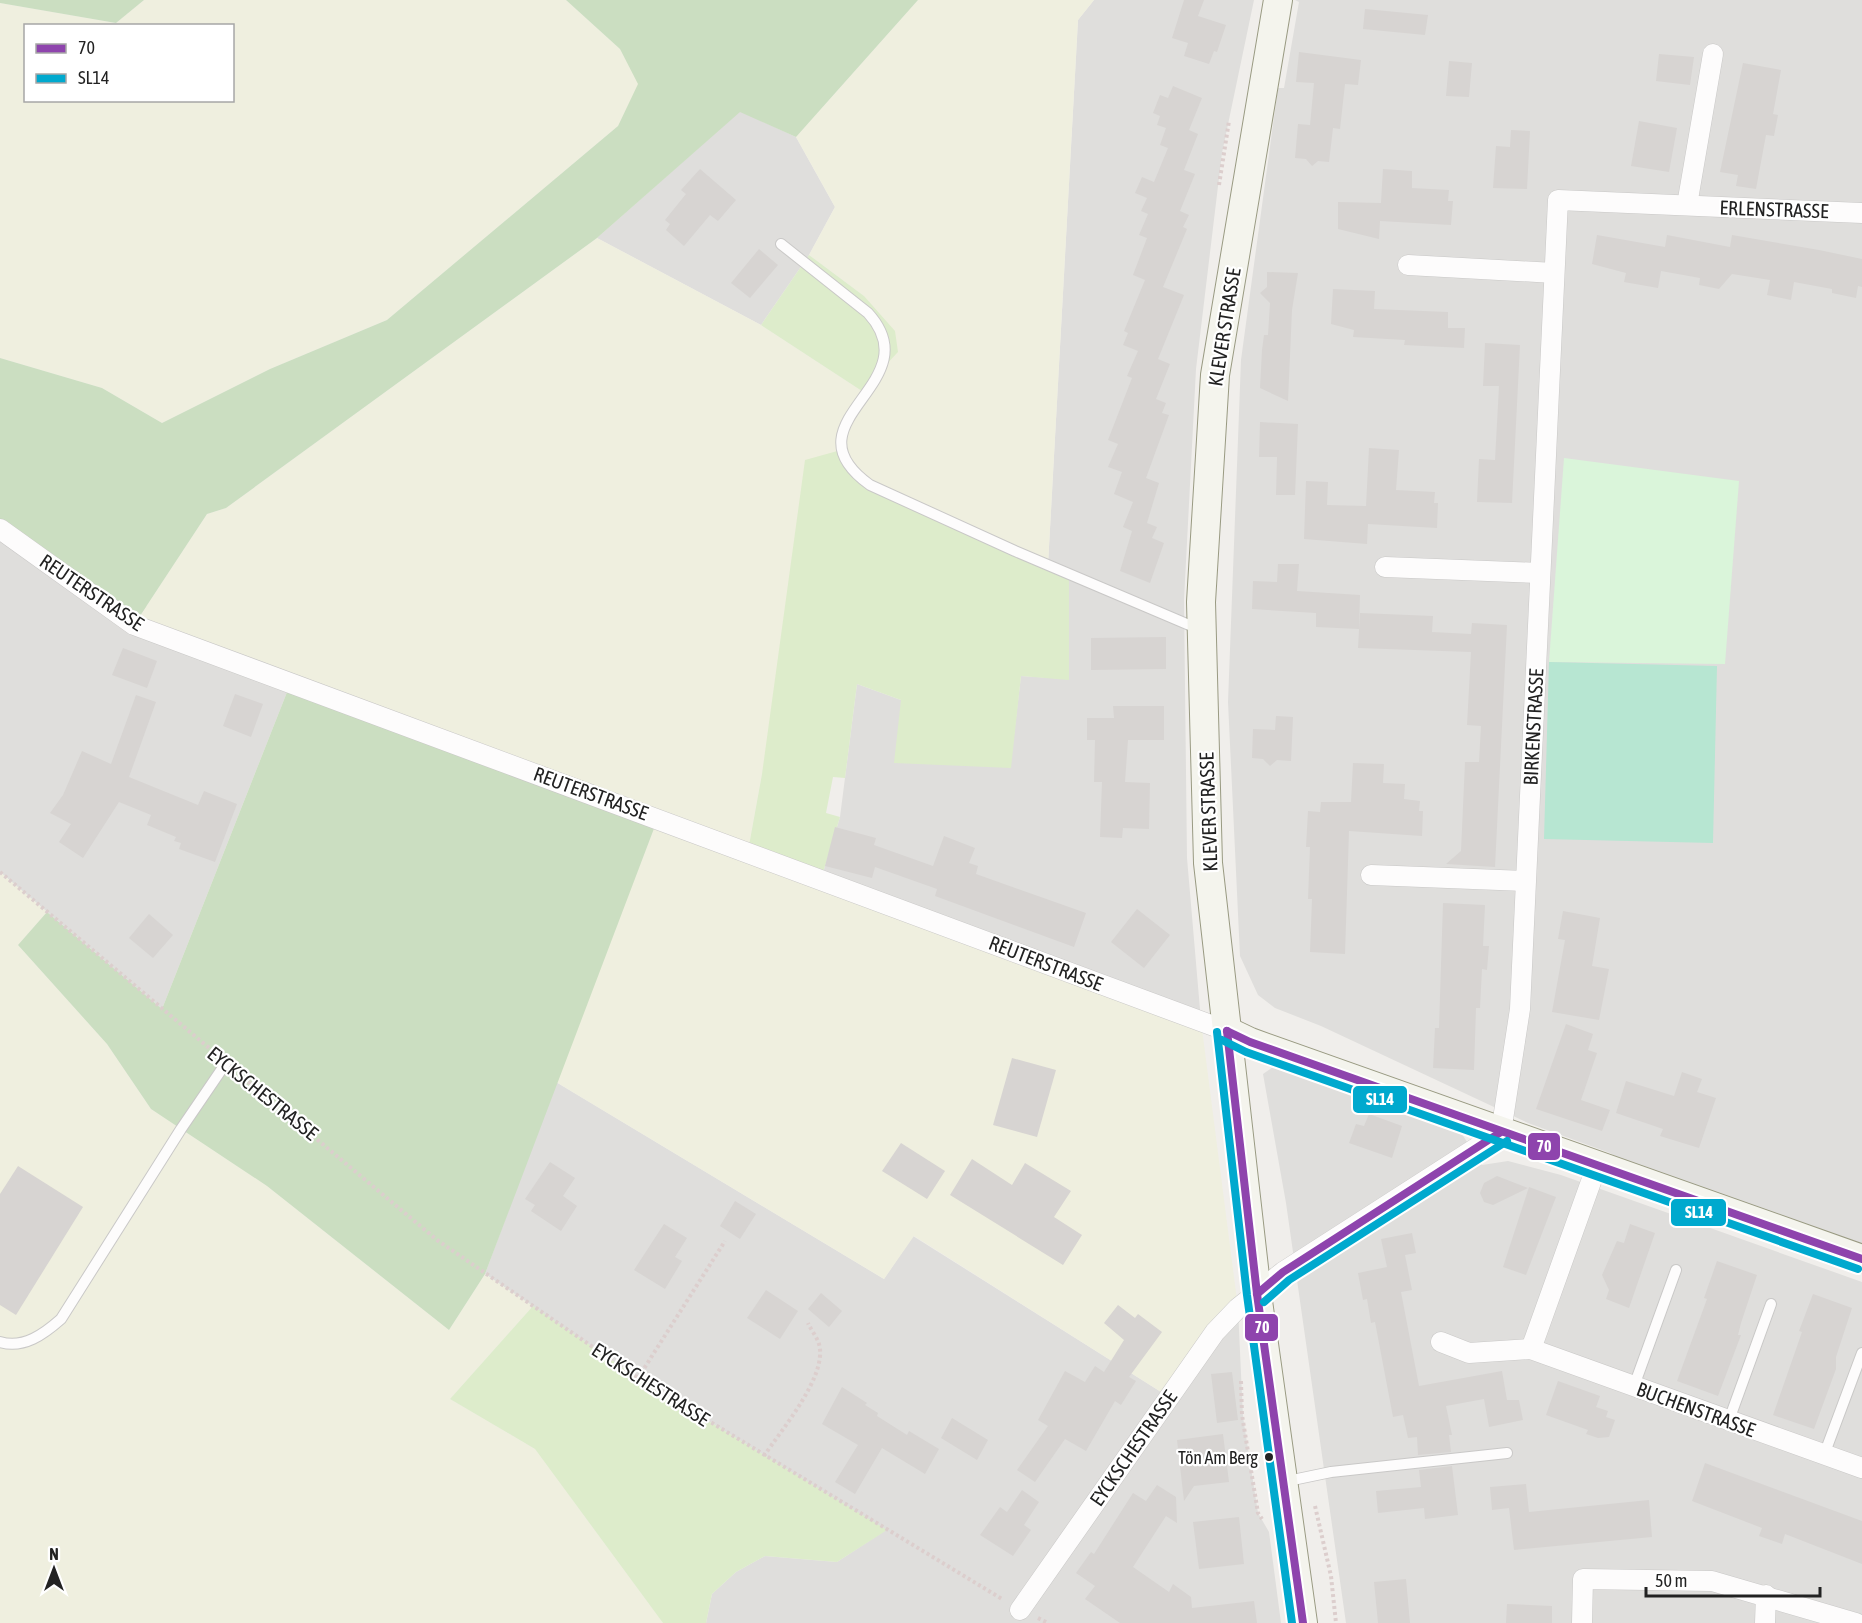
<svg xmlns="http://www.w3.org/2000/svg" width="1862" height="1623" font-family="'Asap Condensed',sans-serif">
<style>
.residential{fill:#dfdedc}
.farmland{fill:#efefdf;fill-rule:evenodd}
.grass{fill:#ddeccb}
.forest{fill:#cbdec1}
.park{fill:#daf5da}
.pitch{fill:#b7e6d2}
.building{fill:#d7d4d2}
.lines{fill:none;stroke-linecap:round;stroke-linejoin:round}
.lane-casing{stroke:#c9c8c7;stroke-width:12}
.street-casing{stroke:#c9c8c7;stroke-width:21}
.secondary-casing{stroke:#999a82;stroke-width:30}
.path{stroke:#dccecd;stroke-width:4;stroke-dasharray:3 3;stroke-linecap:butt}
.lane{stroke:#fdfcfc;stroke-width:10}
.street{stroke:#fdfcfc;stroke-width:20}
.secondary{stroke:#f4f4ed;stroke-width:28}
.bus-1-casing{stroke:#fff;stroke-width:12}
.bus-2-casing{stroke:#fff;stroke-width:12}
.bus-1{stroke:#8e44ad;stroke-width:8}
.bus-2{stroke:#00a9ce;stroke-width:8}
.bus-dot{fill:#222;stroke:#fff;stroke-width:2}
.labels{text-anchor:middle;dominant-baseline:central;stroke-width:4.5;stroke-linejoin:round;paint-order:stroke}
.bus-label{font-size:18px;fill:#222;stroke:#fff;text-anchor:end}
.street-label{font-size:20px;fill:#222;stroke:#fff}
.line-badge{stroke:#fff;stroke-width:2}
.badge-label{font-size:16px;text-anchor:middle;font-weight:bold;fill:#fff}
</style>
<rect width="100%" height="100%" fill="#f0eeeb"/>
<!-- residential -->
<g class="residential">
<path d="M1094,0h160l-32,153 -26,216 -12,231 3,258 14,163 -380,-142 19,-62 17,-133 44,16 109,68 11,-92 47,3 -20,-114 30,-545z"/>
<path d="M1295,0h567v1247l-234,-83 -18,-11 -82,-30 -207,-97 -46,-18 -17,-13 -18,-39 -12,-254 13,-342 37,-272h6l15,-86z"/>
<path d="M740,111l56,26 39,70 -26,48 -48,70 -164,-87z"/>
<path d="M0,529l291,153 -129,327 -162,-137z"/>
<path d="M1273,1067l185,61 24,37 26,-4 53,14 301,107v341h-516l-60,-420 -23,-129z"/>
<path d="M556,1082l328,197 29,-43 256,161 69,-89 5,109 15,96 11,19 12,91h-575l6,-29 24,-22 29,-16 72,6 49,-32 -248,-152 -153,-104z"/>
</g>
<!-- farmland -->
<g class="farmland">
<path d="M144,0h422l54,49 19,35 -21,42 -231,194 -117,49 -108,54 -60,-35 -102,-30v-355l116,20zM26,26h206v74h-206z"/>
<path d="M918,0h176l-16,20 -30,545 -162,-74 -124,283 -14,77 453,170 37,287 -69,89 -255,-161 -30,43 -328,-197 102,-264 -524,-193 73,-111 19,-6 371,-270 164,87 104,68 -1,-97 -55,-41 26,-48 -39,-70z"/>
<path d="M0,872l47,40 -29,33 89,99 44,65 116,77 182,144 36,-56 48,32 -83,93 85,50 128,174h-663z"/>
</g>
<!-- grass -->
<g class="grass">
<path d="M809,255l55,41 31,35 3,21 -15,16 -18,25 -104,-68z"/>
<path d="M841,450l15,25 213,99v106l-48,-4 -10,92 -117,-5 7,-63 -44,-16 -12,94 -12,-1 -7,36 14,4 -19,62 -73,-28 14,-77 43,-314z"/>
<path d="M533,1306l105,72 249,152 -50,32 -72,-6 -29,16 -24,22 -6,29h-43l-128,-174 -85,-50z"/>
</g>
<!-- forest -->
<g class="forest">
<path d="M0,0h144l-28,23 -116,-20z"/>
<path d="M566,0h352l-122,137 -56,-25 -143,126 -371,270 -19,6 -73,111 -134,-96v-171l102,30 60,35 108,-54 117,-49 231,-194 20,-42 -18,-35z"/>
<path d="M291,682l367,136 -173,456 -36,56 -182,-144 -116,-77 -44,-65 -89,-99 29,-33 115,97z"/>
</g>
<!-- park -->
<path class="park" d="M1564,458l175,23 -14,183 -176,-2z"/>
<!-- pitch -->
<path class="pitch" d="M1549,662l168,4 -4,177 -169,-4z"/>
<!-- building -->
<g class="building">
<path d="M1184,0h20l-6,16 28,9 -9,27 -3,-1 -5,13 -25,-8 4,-13 -16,-5z"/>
<path d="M1365,9l63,6 -3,20 -62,-6z"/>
<path d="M1299,52l62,8 -3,25 -13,-1 -5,45 -7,-1 -4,34 -11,-1 -6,5 -6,-7 -11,-1 3,-34 12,1 4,-42 -18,-1z"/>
<path d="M1659,54l35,3 -4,28 -34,-4z"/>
<path d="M1449,61l23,2 -3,34 -23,-1z"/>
<path d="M1743,63l38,7 -8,44 5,1 -4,21 -8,-1 -10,54 -20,-3 2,-11 -18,-3z"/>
<path d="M1173,86l29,12 -13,32 9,4 -14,36 11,4 -15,37 9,4 -6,12 4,2 -24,58 21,8 -26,64 12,5 -14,35 10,4 -4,10 7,2 -23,63 13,5 -12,40 10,4 -5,11 12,5 -14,40 -30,-12 12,-40 -9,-4 10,-25 -19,-8 8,-22 -14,-5 10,-23 -10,-4 24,-62 -5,-2 11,-25 -15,-6 5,-12 -4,-2 21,-51 -12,-5 14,-37 -8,-3 9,-21 -7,-3 6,-13 -12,-5 7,-16 12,5 14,-34 -8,-3 6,-17 -9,-3 3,-9 -7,-3 7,-18 8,3z"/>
<path d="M1639,121l38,7 -8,44 -38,-6z"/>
<path d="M1511,130l19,1 -3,58 -34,-1 3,-42 14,1z"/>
<path d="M700,169l36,31 -18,21 -8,-6 -26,31 -18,-16 4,-6 -5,-4 21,-26 -5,-4z"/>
<path d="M1383,169l29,2v17l37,2 -1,11h5l-2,24 -71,-4 -1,18 -41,-10v-27l43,1z"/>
<path d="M1597,235l68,12 2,-12 63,12 2,-12 87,15 43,9v28l-4,-1 -2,12 -24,-5v-4l-38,-7 -3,18 -24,-5 3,-15 -38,-6 -13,15 -20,-4 1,-7 -39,-7 -3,17 -34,-6 2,-9 -34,-9z"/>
<path d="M759,249l19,16 -28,33 -19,-15z"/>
<path d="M1267,272l31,1 -6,37 -4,91 -28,-13 2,-38 2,-15h4l2,-32 -10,-10 7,-6z"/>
<path d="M1333,289l42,2 -1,18 74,3v16h17l-1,20 -60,-3 1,-5 -52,-3 1,-7 -23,-6z"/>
<path d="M1485,343l35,2 -8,158 -35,-1 2,-43 16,1 4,-74h-16z"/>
<path d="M1260,422l38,2 -3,71h-19l1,-38h-18z"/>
<path d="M1369,448l30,2 -3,40 39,2 -1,11h4l-1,25 -69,-4 -1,20 -63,-5 2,-58 22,1 -1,23 39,1z"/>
<path d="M1278,564h21l-2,27 63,4 -1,34 -43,-2v-14l-64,-4 1,-28 24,1z"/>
<path d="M1360,613l73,3 -1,16 39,2 1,-11 35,2 -12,242 -49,-3 15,-13 4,-89h14l2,-36 -14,-1 4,-73 -113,-4z"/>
<path d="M1166,637v32l-75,1v-32z"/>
<path d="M123,648l34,13 -10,27 -35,-13z"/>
<path d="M235,694l28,10 -12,33 -28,-11z"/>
<path d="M136,695l20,7 -27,75 69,28 6,-14 33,13 -22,58 -36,-13 2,-6 -7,-2 2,-4 -29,-12 4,-10 -32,-13 -36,56 -24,-16 12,-18 -21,-11 13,-18 19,-44 29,13z"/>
<path d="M1113,706h51v34h-36l-3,42 25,1 -1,46 -26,-1 -1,10 -22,-1 2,-55h-8l1,-42h-8v-22h27z"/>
<path d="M1276,716l17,1 -2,44 -14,-1 -7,6 -7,-7 -11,-1 1,-29 22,1z"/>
<path d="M1353,763l31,1 -1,19 22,1 -1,15 16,2 -1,10h4l-1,25 -73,-5 -4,123 -35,-2 2,-53h-4l2,-52h-4l2,-36 12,1 1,-10h30z"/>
<path d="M835,827l41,11 -2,7 59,21 11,-30 31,12 -6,15 9,3 -2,8 110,39 -12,34 -139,-51 2,-7 -62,-22 -3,11 -47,-12z"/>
<path d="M1443,903l42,2 -2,41h6l-2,24 -5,-1 -2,39h-4l-2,62 -41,-2 2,-40h4z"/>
<path d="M1137,909l33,26 -26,33 -33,-26z"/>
<path d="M1563,911l37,7 -8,48 17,3 -10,51 -47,-8 13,-72 -7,-1z"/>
<path d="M149,914l24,21 -20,23 -24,-20z"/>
<path d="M1566,1024l27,10 -5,16 9,3 -16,47 29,10 -8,21 -66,-22z"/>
<path d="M1012,1058l44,12 -19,67 -44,-12z"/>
<path d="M1682,1072l20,7 -5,13 19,6 -17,50 -39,-12 3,-7 -47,-16 10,-32 48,15z"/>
<path d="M1369,1114l33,12 -10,32 -43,-15 7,-19 8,2z"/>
<path d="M901,1143l44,28 -18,28 -45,-28z"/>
<path d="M972,1159l40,26 13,-22 46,28 -17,26 28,18 -19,30 -113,-70z"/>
<path d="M550,1162l25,16 -12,18 14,10 -16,25 -30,-20 4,-6 -10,-6z"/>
<path d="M18,1166l65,41 -67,108 -16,-10v-111z"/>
<path d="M1497,1176l31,12 -35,17 -9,-3 -4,-9 4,-10z"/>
<path d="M1529,1187l27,10 -30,78 -23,-8z"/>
<path d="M735,1201l21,13 -16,25 -20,-13z"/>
<path d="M664,1224l23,14 -12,19 7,4 -17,28 -31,-19z"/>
<path d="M1630,1224l25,9 -26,75 -23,-9 3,-9 -7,-15 15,-34 7,2z"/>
<path d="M1412,1233l4,20 -11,2 7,35 -11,2 18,94 83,-15 5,29h12l4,20 -34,7 -5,-28 -38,7 6,29h-3l2,17 -33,3 -1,-18 -9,1 -5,-23 -10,2 -18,-95 -4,1 -4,-24 -4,1 -5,-27 29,-6 -6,-28z"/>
<path d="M1717,1261l40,14 -16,48 -3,12h3l-23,61 -41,-15 30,-82 -3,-1z"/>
<path d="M766,1290l32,21 -18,28 -33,-21z"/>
<path d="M821,1293l21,18 -13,16 -21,-18z"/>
<path d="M1813,1294l39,14 -16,49v12l-22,60 -41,-14 29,-83 -3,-1z"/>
<path d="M1118,1305l17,13 3,-4 24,18 -33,45 7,4 -15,24 -6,-4 -29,50 -21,-12 -30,43 -18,-12 31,-44 -10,-6 27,-49 20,11 10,-16 9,6 20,-32 -20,-17z"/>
<path d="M1232,1372l6,48 -21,3 -6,-49z"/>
<path d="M1558,1381l42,15 -4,11 12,4 -2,6 9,3 -6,17 -11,1 -12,-4 2,-4 -42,-15z"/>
<path d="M842,1387l25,16 -2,2 13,8 -1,3 30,19 2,-4 30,18 -14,25 -43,-26 -27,46 -20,-12 23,-37 -36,-21z"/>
<path d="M952,1418l36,22 -11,20 -36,-22z"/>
<path d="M1223,1434l6,48 -35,4 -10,15 -7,-61z"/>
<path d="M1705,1463l157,58v43l-77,-30 -3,10 -23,-8 3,-8 -70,-27z"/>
<path d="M1452,1466l6,49 -33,4 -1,-11 -46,5 -2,-22 45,-4 -2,-17z"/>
<path d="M1526,1484l3,28 120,-12 3,37 -138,13 -5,-42 -17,2 -2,-23z"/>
<path d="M1157,1485l19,12 1,26 -11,-7 -33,51 36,25 4,-8 18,13 1,11 62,-7 3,22h-137l-35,-24 10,-13 -19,-13 15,-21 3,2 39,-61 13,8z"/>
<path d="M1022,1490l17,12 -15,23 7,5 -18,26 -33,-21 20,-28 7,5z"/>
<path d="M1239,1517l5,47 -45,5 -6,-47z"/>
<path d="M1406,1579l4,44h-32l-4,-41z"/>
<path d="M1507,1604l45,2v17h-46z"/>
</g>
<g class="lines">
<defs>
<g id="lane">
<path d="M781,244l87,69c65,71 -87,108 2,172l145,66 186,79"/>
<path d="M0,1342c24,7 44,-8 61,-23l120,-190 45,-66"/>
<path d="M1634,1386l42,-116"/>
<path d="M1729,1420l42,-116"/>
<path d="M1824,1455l38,-102"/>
<path d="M1283,1482l48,-10 176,-19"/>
</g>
<g id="street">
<path d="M1687,205l26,-151"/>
<path d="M1408,265l146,8"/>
<path d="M0,529l134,96 1093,406"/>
<path d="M1385,567l155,6"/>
<path d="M1371,875l154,6"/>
<path d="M1597,1165l-66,184 331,119"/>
<path d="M1441,1342l28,11 62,-4"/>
<path d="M1020,1610l195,-278 23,-24 45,-36 218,-140 19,-123 38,-809 304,13"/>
<path d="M1582,1623l1,-44 129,2 144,42"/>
<path d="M1765,1623l1,-28"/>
</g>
<g id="secondary">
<path d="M1278,0l-63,375 -14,227 7,261 49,431 46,329"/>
<path d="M1227,1031l23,11 612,217"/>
</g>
</defs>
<!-- lane casing -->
<use href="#lane" class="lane-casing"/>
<!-- street casing -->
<use href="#street" class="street-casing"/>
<!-- secondary casing -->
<use href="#secondary" class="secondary-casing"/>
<!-- path -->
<g class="path">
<path d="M1219,185l10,-64"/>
<path d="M0,872l215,181"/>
<path d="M239,1074l198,166 201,138 364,221"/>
<path d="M638,1378l87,-137"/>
<path d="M1241,1381l1,34 16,98 4,6"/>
<path d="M764,1456c17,-26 64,-80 55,-112 -2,-7 -8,-14 -11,-21"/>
<path d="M1315,1506l16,70 5,47"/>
<path d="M1038,1618l10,5"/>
</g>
<!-- lane -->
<use href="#lane" class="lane"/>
<!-- street -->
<use href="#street" class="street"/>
<!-- secondary -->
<use href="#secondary" class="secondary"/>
<defs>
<g id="bus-1">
<path d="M1227,1031l23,11 612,217"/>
<path d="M1227,1031l30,263 46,329"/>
<path d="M1257,1294l26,-22 218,-140"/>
</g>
<g id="bus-2">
<path d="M1217,1032l30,263 45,328"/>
<path d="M1222,1040l24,12 612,217"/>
<path d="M1264,1302l25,-22 218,-139"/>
</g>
</defs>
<!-- bus-1 casing -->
<use href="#bus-1" class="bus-1-casing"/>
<!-- bus-2 casing -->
<use href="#bus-2" class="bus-2-casing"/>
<!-- bus-1 -->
<use href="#bus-1" class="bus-1"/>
<!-- bus-2 -->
<use href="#bus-2" class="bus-2"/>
</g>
<!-- markers -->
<circle class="bus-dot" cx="1269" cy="1457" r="5"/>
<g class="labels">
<!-- bus labels -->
<g class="bus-label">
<text x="1258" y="1457">Tön Am Berg</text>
</g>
<!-- street labels -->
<g class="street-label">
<text transform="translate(1774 209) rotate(2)">ERLENSTRASSE</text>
<text transform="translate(1224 327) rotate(-81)">KLEVER STRASSE</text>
<text transform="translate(92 592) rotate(34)">REUTERSTRASSE</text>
<text transform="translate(1533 727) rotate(-87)">BIRKENSTRASSE</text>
<text transform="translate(591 793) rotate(20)">REUTERSTRASSE</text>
<text transform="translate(1208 812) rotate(-92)">KLEVER STRASSE</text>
<text transform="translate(1046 963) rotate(21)">REUTERSTRASSE</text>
<text transform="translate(263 1093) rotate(39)">EYCKSCHESTRASSE</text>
<text transform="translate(651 1384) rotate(33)">EYCKSCHESTRASSE</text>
<text transform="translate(1696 1409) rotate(20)">BUCHENSTRASSE</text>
<text transform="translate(1133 1448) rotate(-55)">EYCKSCHESTRASSE</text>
</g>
</g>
<g class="line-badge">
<rect x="1352" y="1085" width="56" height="29" rx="6" fill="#00a9ce"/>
<rect x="1527" y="1132" width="34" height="29" rx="6" fill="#8e44ad"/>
<rect x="1670" y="1198" width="57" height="29" rx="6" fill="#00a9ce"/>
<rect x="1244" y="1313" width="35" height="29" rx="6" fill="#8e44ad"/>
</g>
<g class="badge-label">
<text x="1380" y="1105">SL14</text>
<text x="1544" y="1152">70</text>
<text x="1699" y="1218">SL14</text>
<text x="1262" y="1333">70</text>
</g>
<!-- legend -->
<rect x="24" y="24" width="210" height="78" fill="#ffffff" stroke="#a7a7a7" stroke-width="1.5"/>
<rect x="36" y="44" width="30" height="9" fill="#8e44ad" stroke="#a7a7a7" stroke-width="1.5"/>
<text x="78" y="54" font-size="18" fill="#222222">70</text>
<rect x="36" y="74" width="30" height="9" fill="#00a9ce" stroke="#a7a7a7" stroke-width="1.5"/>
<text x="78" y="84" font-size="18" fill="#222222">SL14</text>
<!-- north arrow -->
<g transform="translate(54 1569)" stroke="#ffffff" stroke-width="4.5" paint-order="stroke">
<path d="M0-4.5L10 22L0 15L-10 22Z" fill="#222222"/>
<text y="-9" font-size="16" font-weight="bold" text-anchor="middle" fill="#222222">N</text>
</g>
<!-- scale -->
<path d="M1646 1587v9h174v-9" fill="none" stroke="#222222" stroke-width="3"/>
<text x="1655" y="1587" font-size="18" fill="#222222" stroke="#ffffff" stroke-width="4.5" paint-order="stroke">50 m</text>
</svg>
